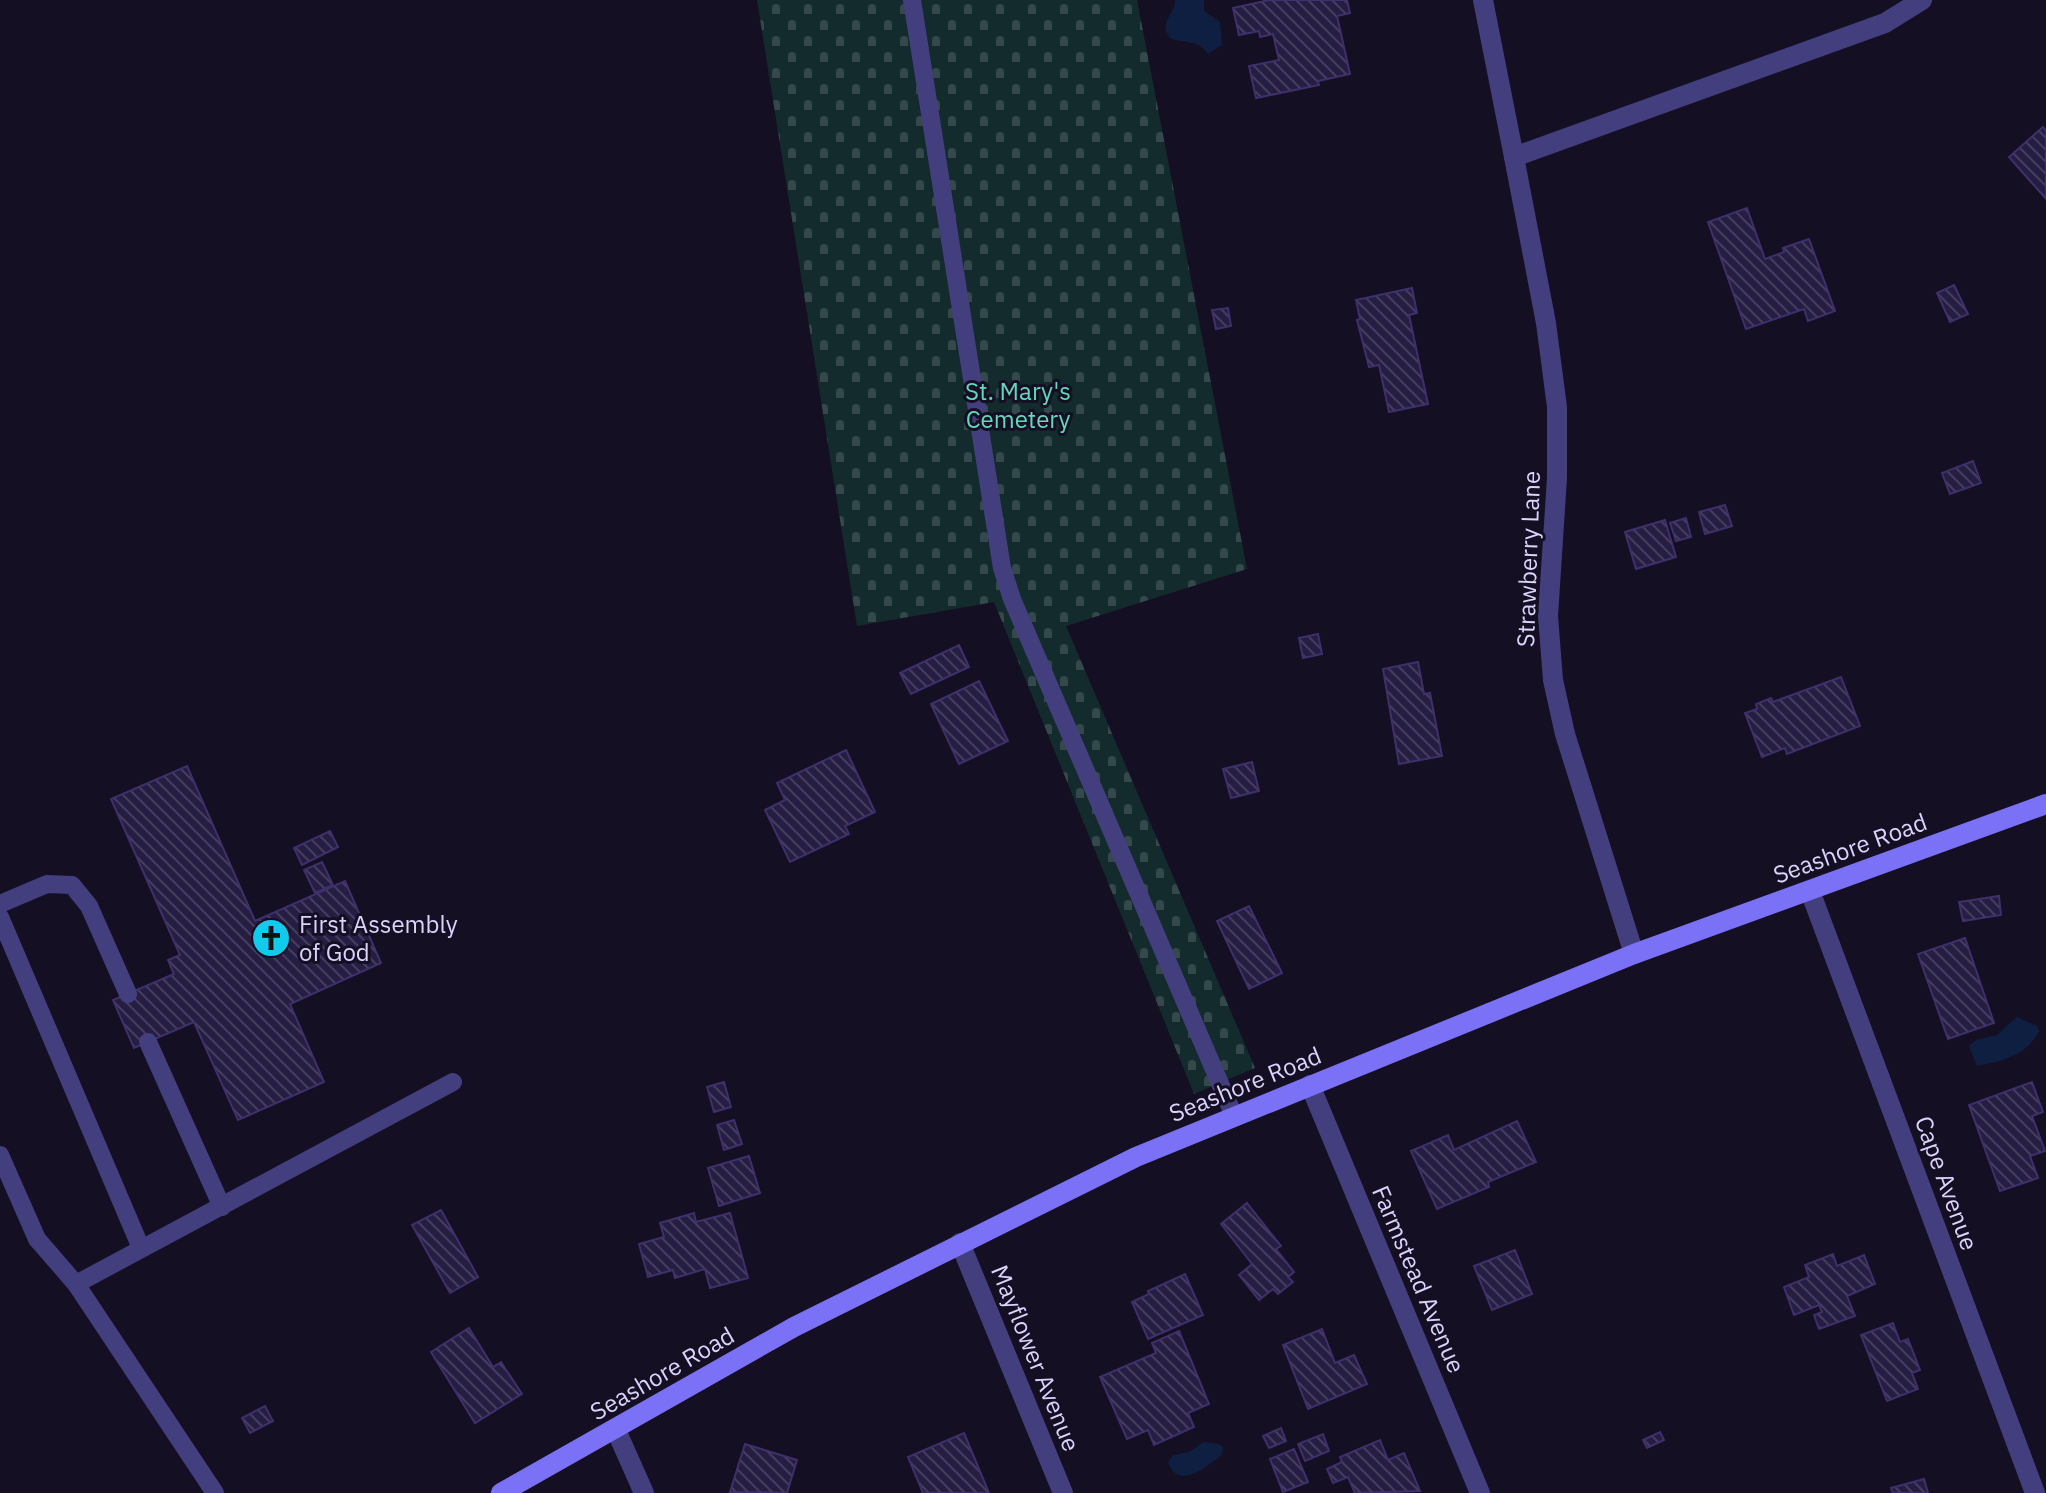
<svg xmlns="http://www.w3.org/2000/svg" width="2046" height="1493" font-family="'IBM Plex Sans',sans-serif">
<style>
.cemetery{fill:url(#cemetery-stones)}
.water{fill:#0f1f42}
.building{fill:url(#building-back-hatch);stroke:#3f306c;stroke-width:2}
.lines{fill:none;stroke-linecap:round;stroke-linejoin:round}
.service{stroke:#433e7e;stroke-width:18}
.minor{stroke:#433e7e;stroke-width:20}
.secondary{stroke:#7b71f6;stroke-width:20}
.labels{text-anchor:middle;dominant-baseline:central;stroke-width:6;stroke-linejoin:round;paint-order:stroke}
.park-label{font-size:24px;fill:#64d7c0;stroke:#140f22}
.street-label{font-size:24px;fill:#dad3fc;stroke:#140f22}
.poi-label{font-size:24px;fill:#dad3fc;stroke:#140f22;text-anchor:start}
</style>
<defs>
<pattern id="cemetery-stones" width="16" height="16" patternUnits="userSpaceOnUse" patternTransform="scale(2)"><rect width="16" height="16" fill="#132b2c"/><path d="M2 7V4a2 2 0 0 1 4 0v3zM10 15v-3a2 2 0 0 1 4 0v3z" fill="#35494c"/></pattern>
<pattern id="building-back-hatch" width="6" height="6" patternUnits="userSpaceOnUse" patternTransform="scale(2)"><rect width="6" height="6" fill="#261d42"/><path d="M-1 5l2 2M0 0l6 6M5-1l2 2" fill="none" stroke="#453d5e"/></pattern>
</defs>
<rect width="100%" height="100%" fill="#140f22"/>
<!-- cemetery -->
<path class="cemetery" d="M757,0h380l110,569 -181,57 189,442 -61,26 -200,-492 -137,24z"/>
<!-- water -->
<g class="water">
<path d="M1175,0h29v11l16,11 2,23 -14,9c-9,-15 -24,-10 -38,-16 -12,-17 5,-22 5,-38z"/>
<path d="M2017,1017l20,9 2,5c-13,25 -35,30 -62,35l-8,-20 7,-6 21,-5z"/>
<path d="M1204,1442l15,2 4,4 -1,6c-14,13 -45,37 -54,8l5,-7 16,-3z"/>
</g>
<!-- building -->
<g class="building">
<path d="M1269,0h78l3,13 -13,3 13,58 -32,7 1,4 -63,13 -7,-32 30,-6 -6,-26 -13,3 -1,-6 -20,4 -6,-27z"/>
<path d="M2043,127l3,4v68l-37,-42z"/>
<path d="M1747,208l18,51 19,-7 -1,-4 26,-9 26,72 -27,10 -4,-12 -58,20 -38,-107z"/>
<path d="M1954,285l14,29 -18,8 -13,-29z"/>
<path d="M1412,288l5,25 -8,2 19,89 -39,8 -10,-47 -10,2 -12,-47 3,-1 -4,-19z"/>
<path d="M1228,308l3,18 -15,3 -4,-19z"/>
<path d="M1973,461l8,22 -31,11 -8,-21z"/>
<path d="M1725,505l7,21 -27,8 -6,-22z"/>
<path d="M1686,518l5,19 -15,4 -6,-18z"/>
<path d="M1665,520l11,37 -40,12 -11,-37z"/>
<path d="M1318,634l4,20 -19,4 -4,-20z"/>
<path d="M959,645l10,22 -58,27 -11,-21z"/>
<path d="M1418,662l6,32 6,-1 12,63 -43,8 -16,-95z"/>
<path d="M1841,677l19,49 -73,28 -2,-6 -23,9 -17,-44 12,-4 -1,-5 15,-6 2,4z"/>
<path d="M979,681l29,60 -49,23 -28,-60z"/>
<path d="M846,750l29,62 -30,14 4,8 -59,28 -25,-52 20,-10 -8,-17z"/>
<path d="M1252,762l7,29 -28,7 -8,-29z"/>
<path d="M187,766l68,155 90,-40 36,82 -91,41 34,78 -86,38 -44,-98 -60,26 -21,-48 61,-26 -6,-14 12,-5 -69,-156z"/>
<path d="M330,831l8,16 -36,18 -8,-17z"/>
<path d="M322,862l11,23 -18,8 -11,-23z"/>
<path d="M1999,896l2,19 -38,6 -4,-19z"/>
<path d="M1249,906l33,67 -33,16 -32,-68z"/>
<path d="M1965,938l29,85 -46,16 -30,-85z"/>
<path d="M724,1082l7,25 -17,5 -7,-25z"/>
<path d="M2032,1082l11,30 -11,4 13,35 -15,5 8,22 -38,13 -31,-86z"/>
<path d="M734,1120l8,24 -18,6 -7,-25z"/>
<path d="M1517,1121l19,41 -48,20 1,5 -52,22 -26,-58 37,-16 6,15z"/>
<path d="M749,1156l11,37 -41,13 -11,-38z"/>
<path d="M1247,1203l34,43 -5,3 18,23 -6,5 5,5 -15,12 -5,-5 -14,11 -20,-25 13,-11 -31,-40z"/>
<path d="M441,1210l37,67 -28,16 -38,-68z"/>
<path d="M694,1213l2,9 34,-9 18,65 -38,10 -5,-19 -30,9 -2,-8 -25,7 -9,-33 25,-7 -4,-14z"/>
<path d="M1515,1250l17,44 -40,16 -18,-44z"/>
<path d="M1833,1254l4,12 27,-11 11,29 -28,12 8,20 -36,13 -5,-14 8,-3 -3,-7 -25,10 -10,-28 25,-10 -4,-12z"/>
<path d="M1185,1274l18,41 -55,24 -16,-37 17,-8 -1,-3z"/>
<path d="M1893,1323l7,19 8,-3 12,31 -8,3 6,16 -31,12 -26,-66z"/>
<path d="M469,1328l24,39 8,-5 21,32 -47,29 -44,-71z"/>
<path d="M1322,1329l13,34 19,-8 13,29 -59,25 -25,-64z"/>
<path d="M1179,1331l30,73 -21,9 6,14 -40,18 -6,-15 -21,9 -27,-62 56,-24 -4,-10z"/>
<path d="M265,1406l8,15 -23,12 -8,-15z"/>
<path d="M1281,1428l5,13 -17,7 -6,-12z"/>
<path d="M1660,1432l4,8 -17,8 -4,-8z"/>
<path d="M964,1433l25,60h-66l-15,-36z"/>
<path d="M1323,1434l6,17 -24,10 -7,-17z"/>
<path d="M1380,1440l8,20 16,-7 16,38 -65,2 -7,-16 -15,6 -6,-14 15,-7 -2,-5z"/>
<path d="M745,1444l52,16 -10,33 -57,-1z"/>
<path d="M1294,1449l14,33 -25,10 -13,-33z"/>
<path d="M1924,1479l4,14h-35l-2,-5z"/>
</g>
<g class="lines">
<!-- service -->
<g class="service">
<path d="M912,0l90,568 10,31 222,517"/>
<path d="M0,904l47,-20 25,1 17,21 39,88"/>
<path d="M0,917l141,331"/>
<path d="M148,1042l74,165"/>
<path d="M0,1155l37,84 39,45"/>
<path d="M215,1493l-139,-209 377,-202"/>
</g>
<!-- minor -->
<g class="minor">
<path d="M1483,0l31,157 371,-134 37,-23"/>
<path d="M1514,157l32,166 11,84v71l-9,138 5,64 12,54 69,220"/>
<path d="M1810,891l225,602"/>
<path d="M1310,1085l170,408"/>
<path d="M960,1243l103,250"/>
<path d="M616,1430l28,63"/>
</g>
<!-- secondary -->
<path class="secondary" d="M501,1493l293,-166 342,-170 498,-203 412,-150"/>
</g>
<!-- icons -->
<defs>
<symbol id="church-disc" viewBox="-11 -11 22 22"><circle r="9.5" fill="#10cbec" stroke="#140f22"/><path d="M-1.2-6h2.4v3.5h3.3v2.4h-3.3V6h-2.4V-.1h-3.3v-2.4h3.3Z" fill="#111"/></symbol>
</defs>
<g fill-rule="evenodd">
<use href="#church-disc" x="249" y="916" width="44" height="44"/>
</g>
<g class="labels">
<!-- park labels -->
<g class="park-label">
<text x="1018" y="391">St. Mary's<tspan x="1018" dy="28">Cemetery</tspan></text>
</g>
<!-- street labels -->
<g class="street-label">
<text transform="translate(1528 559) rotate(-88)">Strawberry Lane</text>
<text transform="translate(1850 848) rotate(-20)">Seashore Road</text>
<text transform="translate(1245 1084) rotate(-22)">Seashore Road</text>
<text transform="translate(1947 1183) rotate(70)">Cape Avenue</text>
<text transform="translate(1419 1279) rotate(67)">Farmstead Avenue</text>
<text transform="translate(1036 1358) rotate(68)">Mayflower Avenue</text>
<text transform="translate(662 1373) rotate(-30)">Seashore Road</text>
</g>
<!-- poi labels -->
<g class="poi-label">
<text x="299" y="924">First Assembly<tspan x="299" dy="28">of God</tspan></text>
</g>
</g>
</svg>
